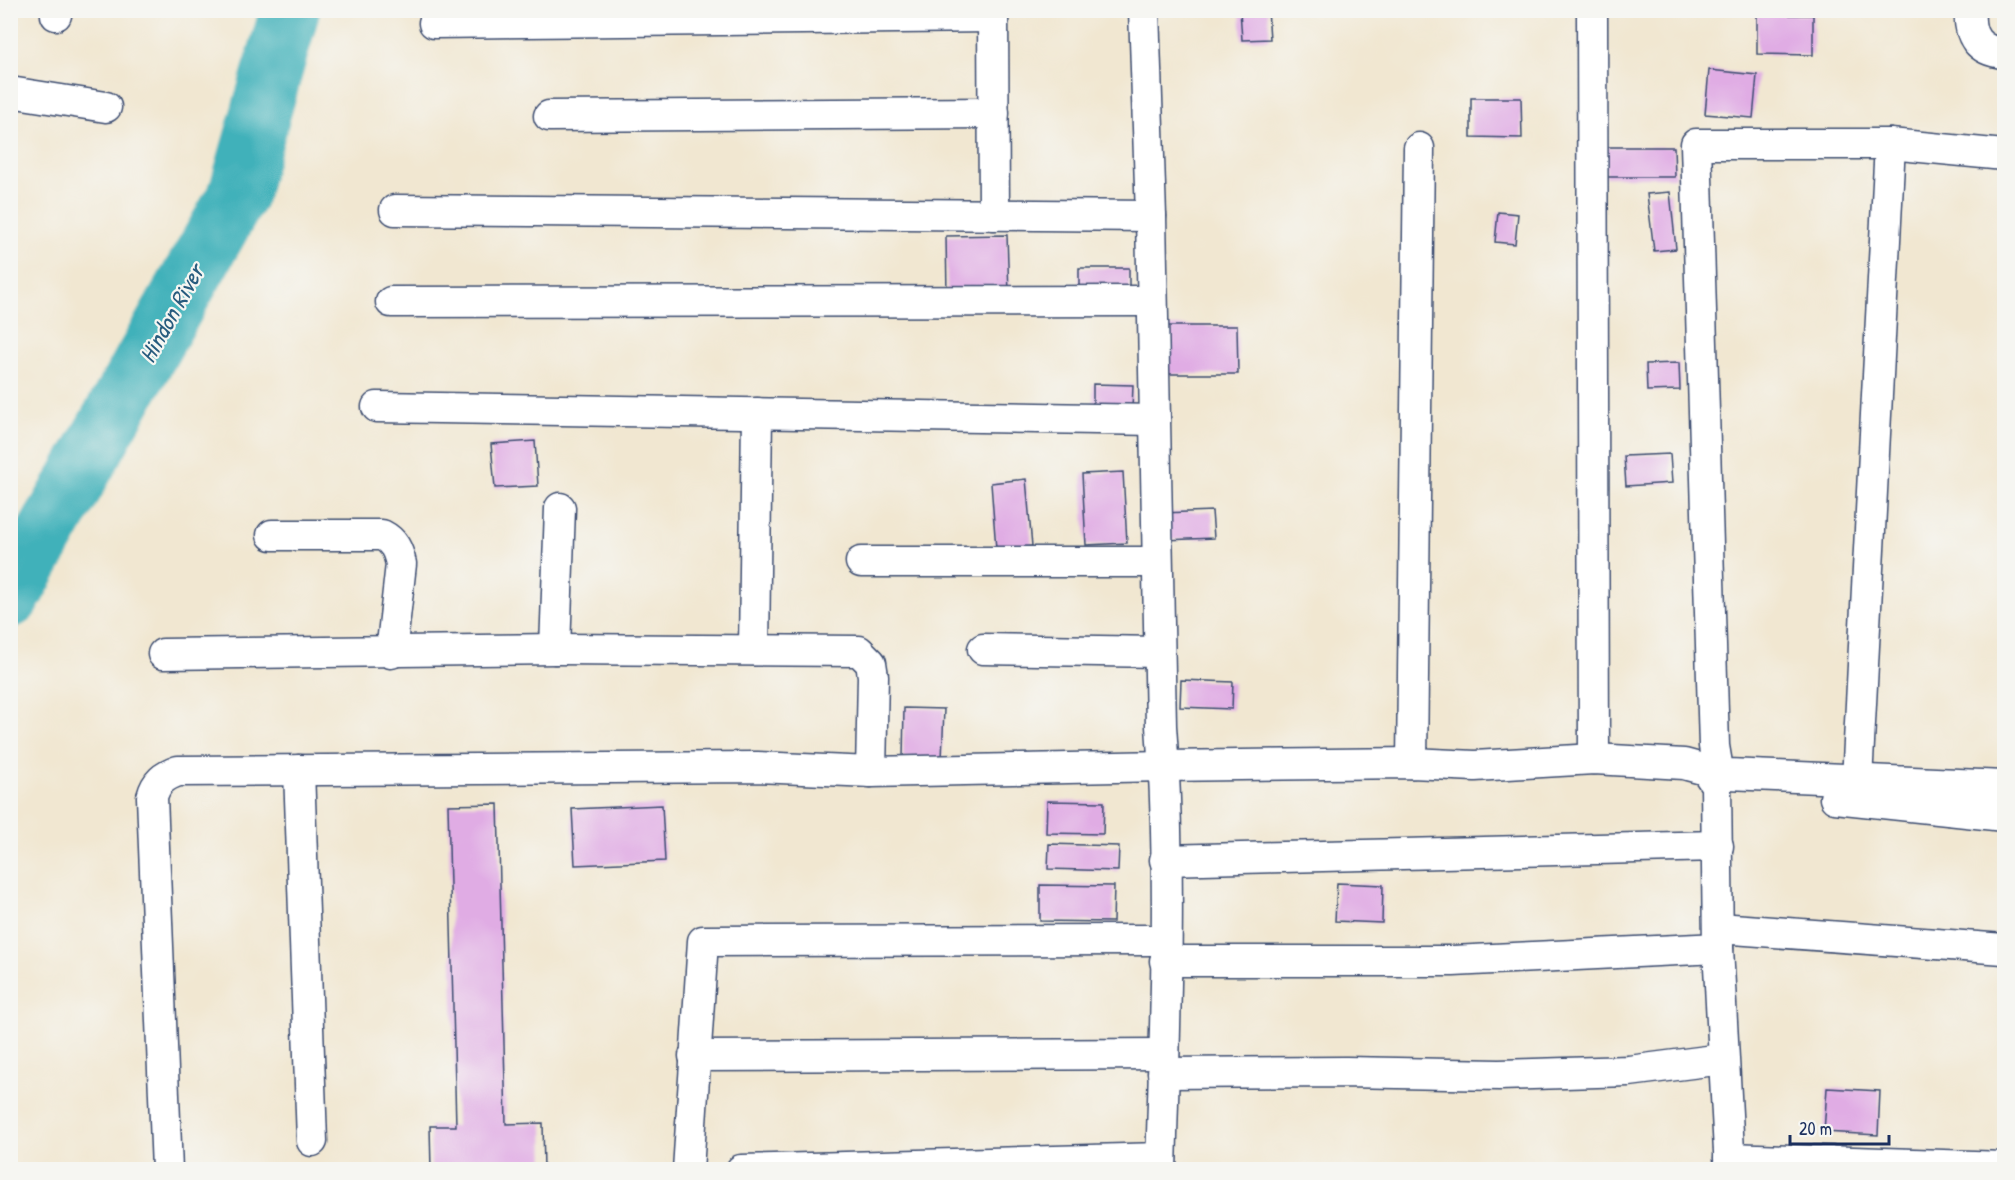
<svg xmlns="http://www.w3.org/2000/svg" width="2015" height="1180" font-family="'Patrick Hand',sans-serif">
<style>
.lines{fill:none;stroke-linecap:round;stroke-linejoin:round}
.river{stroke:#41b1ba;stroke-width:60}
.building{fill:#e0ace4}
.street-casing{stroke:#3b4b6f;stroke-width:33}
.street{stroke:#fff;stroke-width:30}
.labels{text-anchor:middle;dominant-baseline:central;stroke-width:4.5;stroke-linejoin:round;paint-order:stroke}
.water-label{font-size:24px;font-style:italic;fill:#285c7e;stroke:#f6f6f2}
</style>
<rect width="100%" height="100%" fill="#f6f6f2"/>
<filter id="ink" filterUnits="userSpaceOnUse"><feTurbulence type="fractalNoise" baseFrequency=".0167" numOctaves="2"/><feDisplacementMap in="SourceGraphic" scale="12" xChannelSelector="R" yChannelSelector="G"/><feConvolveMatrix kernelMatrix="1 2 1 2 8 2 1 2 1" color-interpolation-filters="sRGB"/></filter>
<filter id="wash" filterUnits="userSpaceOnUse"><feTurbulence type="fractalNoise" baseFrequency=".008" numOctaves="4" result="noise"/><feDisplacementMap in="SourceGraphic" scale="24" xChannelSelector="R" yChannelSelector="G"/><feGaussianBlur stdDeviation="1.35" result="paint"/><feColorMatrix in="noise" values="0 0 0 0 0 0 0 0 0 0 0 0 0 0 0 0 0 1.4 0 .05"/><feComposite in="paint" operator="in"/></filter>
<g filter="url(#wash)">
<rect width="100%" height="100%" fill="#f1e7d1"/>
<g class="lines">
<!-- river -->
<path class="river" d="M10,598l228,-404 52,-184"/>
</g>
<g id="blocks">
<!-- building -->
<g class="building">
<path d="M1240,10h28l2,29 -28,1z"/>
<path d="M1757,15h56v40l-56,-1z"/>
<path d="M1709,70l48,5 -4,43 -48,-4z"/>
<path d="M1471,98h50l1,40 -51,-1z"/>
<path d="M1606,147h68l1,30h-69z"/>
<path d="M1670,192l6,57 -22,2 -7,-57z"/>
<path d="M1498,212l20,2 -3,30 -20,-2z"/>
<path d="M1007,235l2,59 -62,1 -1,-59z"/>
<rect x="1079" y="268" width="50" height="31"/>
<path d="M1162,326h75l1,48h-76z"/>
<path d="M1679,363l1,27 -33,1 -1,-27z"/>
<path d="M1093,384l40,1 -1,24 -39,-1z"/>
<path d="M535,441l3,45 -43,2 -4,-44z"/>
<path d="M1670,454l2,29 -46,3 -2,-30z"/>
<path d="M1123,472l4,71 -41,2 -4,-71z"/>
<path d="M1026,479l6,67 -36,3 -5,-66z"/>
<path d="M1212,511l2,27 -49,2 -2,-27z"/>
<path d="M1181,680l52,2 -1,27 -52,-2z"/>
<path d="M904,708l40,1 -2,50 -39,-1z"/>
<path d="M1047,801l57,1 -1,32 -57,-1z"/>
<path d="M498,804l8,320 37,-1 1,47h-113l-1,-44h26l-8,-321z"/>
<path d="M662,805l3,56 -90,4 -3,-56z"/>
<path d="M1049,844l70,2 -1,25 -70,-2z"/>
<path d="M1337,883l46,2 -1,38 -47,-2z"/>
<path d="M1040,885l74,1 -1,36 -73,-1z"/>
<path d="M1827,1088l53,3 -2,44 -54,-3z"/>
</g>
</g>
</g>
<g filter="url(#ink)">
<use href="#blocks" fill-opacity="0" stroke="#3b4b6f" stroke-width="1.5"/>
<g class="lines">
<defs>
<g id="street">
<path d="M993,10l1,205"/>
<path d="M1144,10l7,206 10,510c11,147 4,297 0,444"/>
<path d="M1592,10l2,749"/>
<path d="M1970,10c-2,26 8,41 34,43"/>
<path d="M56,15l1,-5"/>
<path d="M434,23l559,-6"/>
<path d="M10,92l96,15"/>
<path d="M549,116l445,-3"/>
<path d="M2004,155l-114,-11h-194l18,602 4,24 10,4 276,12"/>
<path d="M395,210l756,6"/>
<path d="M391,302l761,-1"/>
<path d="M377,407l778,13"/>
<path d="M272,535h110c12,6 16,15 19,29l-10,89"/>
<path d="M861,562h296"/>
<path d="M555,649l5,-141"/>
<path d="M983,649l176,3"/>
<path d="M754,650l3,-237"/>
<path d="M163,654l392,-5 304,2 12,12 2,13 -2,96"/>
<path d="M1412,763l7,-615"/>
<path d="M299,770l13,371"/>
<path d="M1857,781l33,-637"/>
<path d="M1835,798l169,18"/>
<path d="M1165,860l553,-14"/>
<path d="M1719,928l285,21"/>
<path d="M1165,961h288l265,-13"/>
<path d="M694,1056l470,-2"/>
<path d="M1163,1073l183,-1 153,3 130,-4 94,-12"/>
<path d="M1729,1158l275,9"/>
<path d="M167,1170l-15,-373c4,-15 12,-21 26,-26l579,-4 114,5 293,-6 248,-3 63,3 119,-7 90,5 22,6 10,15 2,163 12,222"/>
<path d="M688,1170l15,-229 462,-1"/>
<path d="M741,1170l420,-12"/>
</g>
</defs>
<!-- street casing -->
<use href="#street" class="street-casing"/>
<!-- street -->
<use href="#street" class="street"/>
</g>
</g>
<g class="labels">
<!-- water labels -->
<g class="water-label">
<text transform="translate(171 313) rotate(-61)">Hindon River</text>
</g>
</g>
<!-- margin -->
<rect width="2015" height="1180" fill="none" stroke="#f6f6f2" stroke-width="36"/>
<!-- scale -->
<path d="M1790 1135v9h99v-9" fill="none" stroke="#1b2f5e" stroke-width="3"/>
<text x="1799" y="1135" font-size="18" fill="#1b2f5e" stroke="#f6f6f2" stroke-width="4.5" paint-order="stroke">20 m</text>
</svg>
